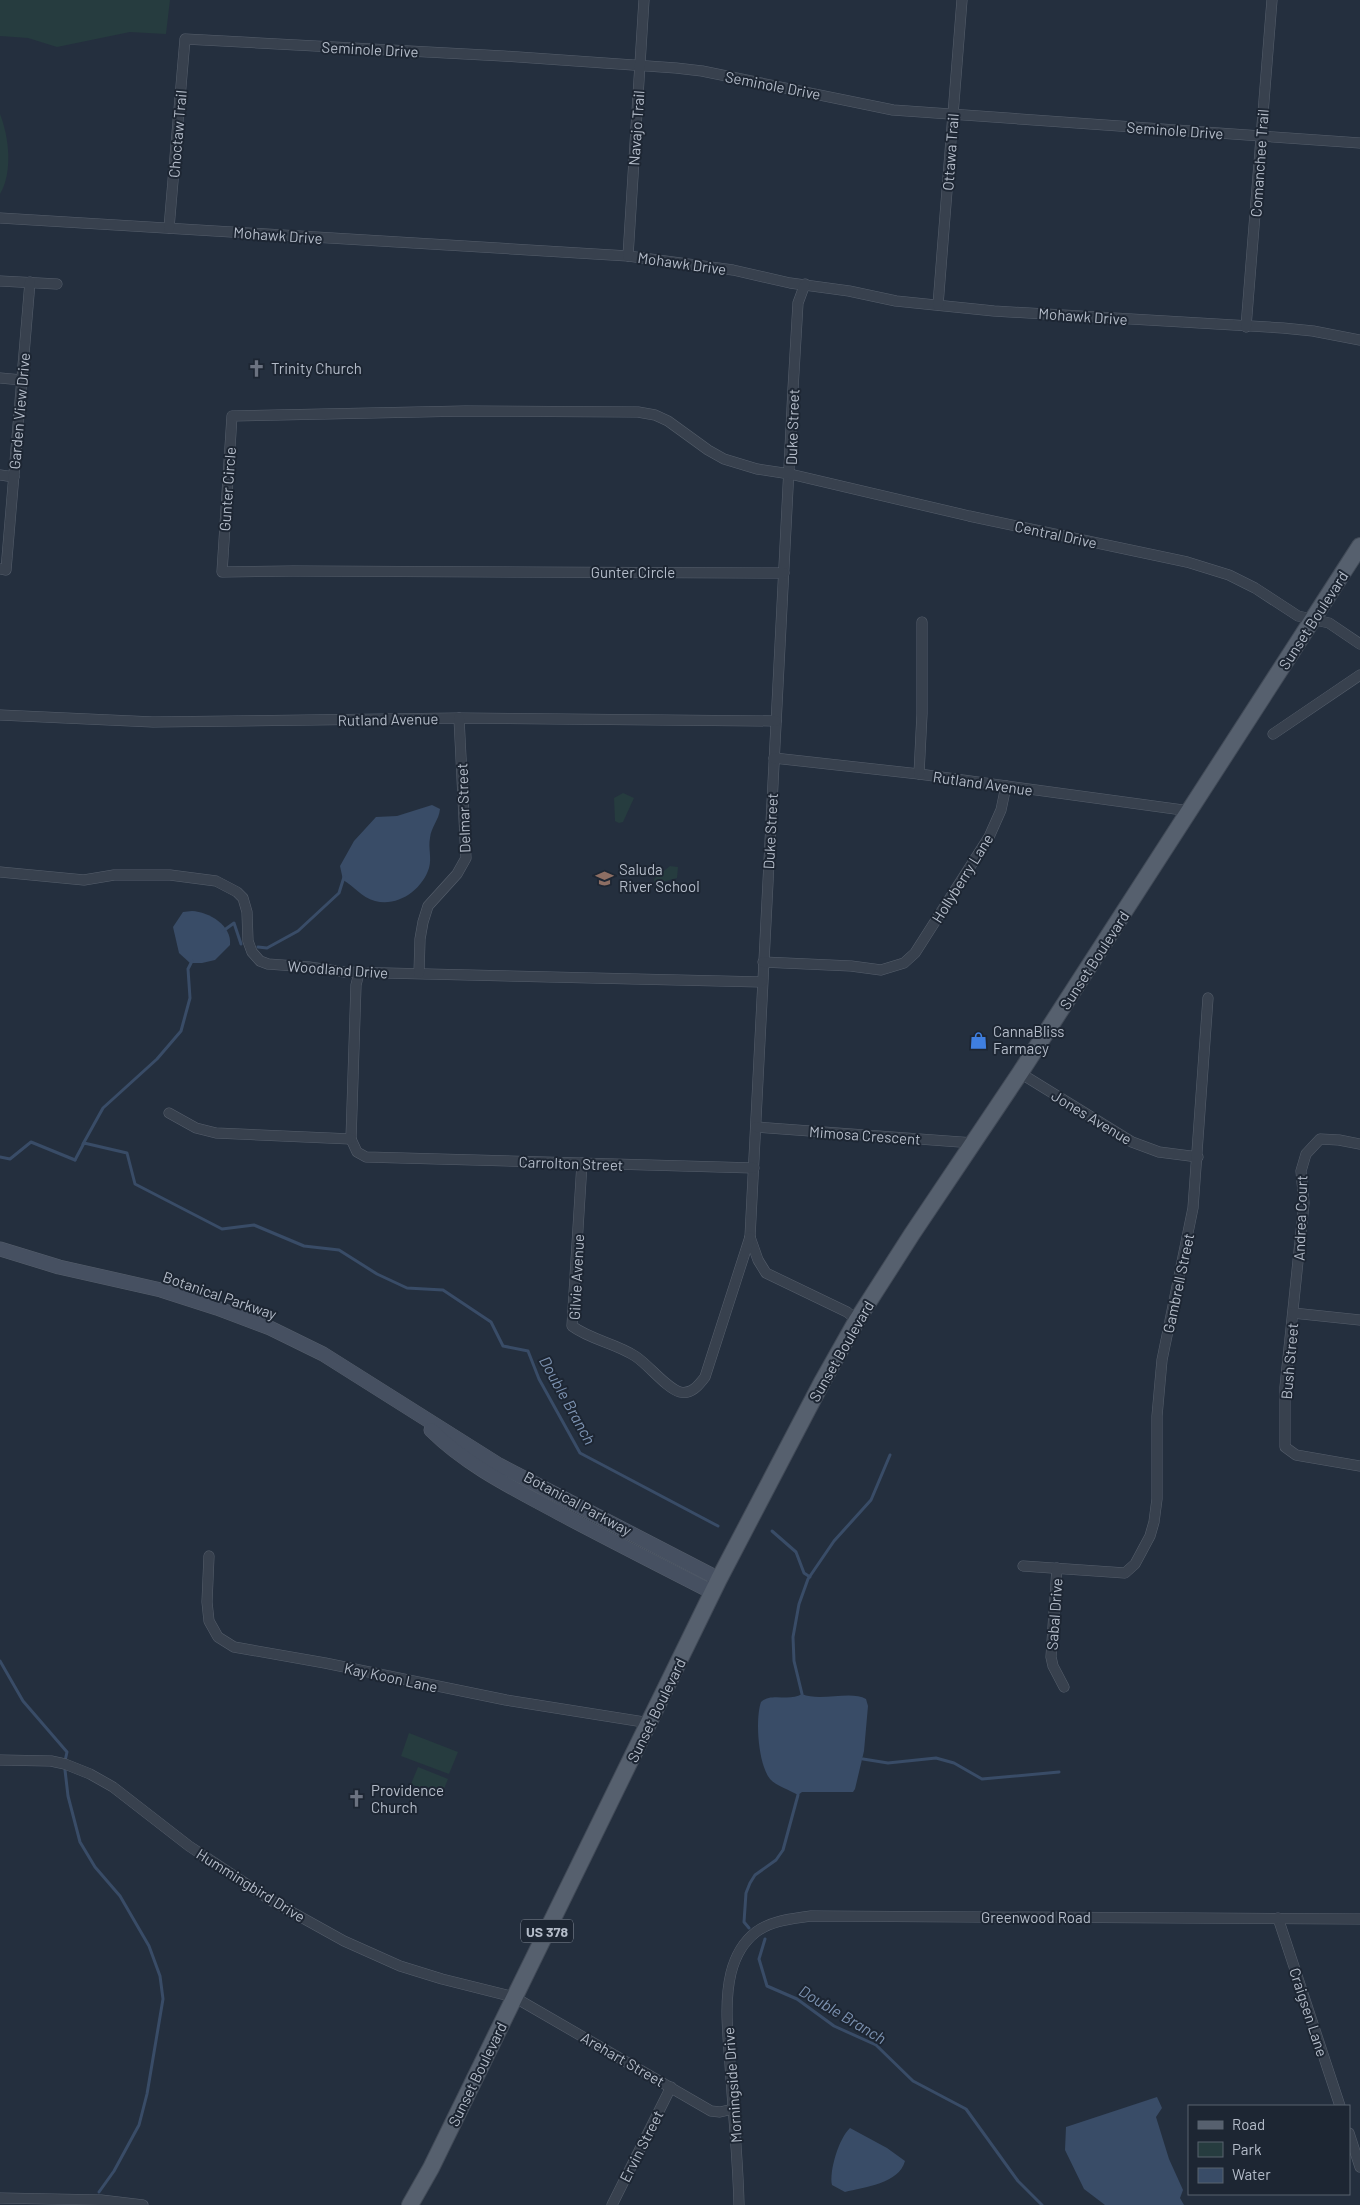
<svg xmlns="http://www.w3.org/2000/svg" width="1360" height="2205" font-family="Barlow,sans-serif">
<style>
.green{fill:#263c3f}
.water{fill:#394c67}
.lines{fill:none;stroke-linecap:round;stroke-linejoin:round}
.stream{stroke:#394c67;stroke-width:3}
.street-casing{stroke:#565f6c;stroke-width:11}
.secondary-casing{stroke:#565f6c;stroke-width:15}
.primary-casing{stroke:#414a57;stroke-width:18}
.street{stroke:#38414e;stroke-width:10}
.secondary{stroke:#465061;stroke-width:14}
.primary{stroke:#56606e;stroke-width:16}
.labels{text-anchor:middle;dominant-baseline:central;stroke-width:4;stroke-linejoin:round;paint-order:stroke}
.shield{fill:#1d2633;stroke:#878f9c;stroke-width:1}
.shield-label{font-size:14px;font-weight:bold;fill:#b4bcc9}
.street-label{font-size:15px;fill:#b4bcc9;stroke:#1d2633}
.poi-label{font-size:15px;fill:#b4bcc9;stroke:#1d2633;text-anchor:start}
.water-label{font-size:16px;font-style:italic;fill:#7c92b1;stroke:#1d2633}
</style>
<rect width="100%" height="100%" fill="#242f3e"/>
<!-- green -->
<g class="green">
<path d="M0,0h170l-4,34 -36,-2 -73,15 -29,-9 -28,-2z"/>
<path d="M0,114c9,23 13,58 0,80z"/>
<path d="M623,793l11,5 -11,24 -4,1 -4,-2 -1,-23z"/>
<path d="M670,866l8,1 -1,11 -15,4 -2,3h-5l-1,-6z"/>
<path d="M409,1733l49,19 -9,22 -48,-18z"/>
<path d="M418,1767l30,12 -7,17 -30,-12z"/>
</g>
<!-- water -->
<g class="water">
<path d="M432,805l8,4c-1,11 -9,18 -10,29 -2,10 2,20 -1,30 -7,22 -31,39 -54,33 -14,-4 -21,-15 -32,-21l-3,-14 14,-25 22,-24 21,-1z"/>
<path d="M192,911c17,1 40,14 38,34l-15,15 -13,3h-12l-11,-10 -6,-26 10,-15z"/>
<path d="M802,1694c18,8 49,-4 64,5l2,7 -4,45 -9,38 -2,3h-51l-4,3c-8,-5 -22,-9 -28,-16 -12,-15 -15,-60 -9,-77 10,-10 28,0 41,-8z"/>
<path d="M1157,2097l5,11 -6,9 13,42 14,31 -3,8 4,7h-79l-21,-16 -19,-39 1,-23z"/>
<path d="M850,2128l37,20 18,13c-6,23 -41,26 -60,31l-13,-7c-3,-14 7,-47 18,-57z"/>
</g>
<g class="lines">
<!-- stream -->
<g class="stream">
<path d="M223,931l11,-8 7,21"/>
<path d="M258,947l9,1 31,-17 41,-38 5,-16"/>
<path d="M83,1144l20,-36 54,-49 24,-28 9,-33 -2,-29 4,-8"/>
<path d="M0,1157l10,2 21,-17 44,18"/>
<path d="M75,1160l9,-17 43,10 8,31 87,45 32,-4 50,21 35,4 38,24 30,14 36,2 48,32 12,24 25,5 11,28 41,74 138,73"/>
<path d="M772,1531l24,21 8,21 6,4"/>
<path d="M0,1661l23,40 44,51 -2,9"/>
<path d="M802,1694l-8,-33 -1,-24 6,-33 9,-25 26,-38 37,-41 19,-45"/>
<path d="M863,1759l25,4 48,-5 18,5 28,16 77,-7"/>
<path d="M65,1770l3,26 12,46 15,25 25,29 29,50 11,30 3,23 -16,95 -8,31 -25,46 -15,21"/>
<path d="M749,1928l-5,-6 2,-29 4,-10 5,-8 21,-15 7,-10 15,-55"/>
<path d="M765,1939l-6,20 8,27 30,13 37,27 42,19 37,36 53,28 52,72 24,24"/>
</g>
<defs>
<g id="street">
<path d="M0,218l628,38 105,14 57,13 59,8 47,10 98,10 289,17 30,3 47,9"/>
<path d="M169,228l16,-189 318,17 173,12 26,3 191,39 467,33"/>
<path d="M628,256l16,-256"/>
<path d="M0,281l57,3"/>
<path d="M805,284l-7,19 -5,86 -43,848 8,23 8,13 81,39 10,8"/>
<path d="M938,305l24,-305"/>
<path d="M1246,327l26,-327"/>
<path d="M0,378l22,2"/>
<path d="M0,475l14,2"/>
<path d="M0,569l6,1 24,-288"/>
<path d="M784,573l-491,-2 -71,1 10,-156 233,-5 173,1 17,3 13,6 40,29 16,9 33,10 33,5 179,42 218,46 42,13 26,13 43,28 31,7 31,21"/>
<path d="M0,715l153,7 306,-4 317,3"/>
<path d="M1273,734l87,-59"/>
<path d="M774,758l145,16 271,37"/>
<path d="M919,774l3,-60v-92"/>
<path d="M0,872l84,8 30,-5h56l46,6 21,11 6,6 4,14 1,29 4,11 8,9 8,3 41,3 35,5 418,10"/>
<path d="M763,962l88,4 30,4 23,-7 11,-10 74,-116 12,-27 5,-24"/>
<path d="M359,973l-3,12 -5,154 6,13 9,5 388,11"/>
<path d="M419,973l1,-34 3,-17 5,-16 29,-32 9,-16 -7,-140"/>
<path d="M1020,1073l112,69 27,10 39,5"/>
<path d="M169,1113l27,15 20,5 135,6"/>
<path d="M756,1127l218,16"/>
<path d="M1360,1144l-21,-4 -19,-1 -14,15 -5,17 3,32 -19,184v60l11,8 64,11"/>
<path d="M582,1163l-10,163c19,14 43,17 63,30 14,9 31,32 45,36 11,3 19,-7 25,-15l45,-140"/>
<path d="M1293,1313l67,7"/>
<path d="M209,1556l-2,46 2,19 9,16 16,10 91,16 181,37 144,23"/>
<path d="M1023,1566l102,7 10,-9 15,-28 4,-14 3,-23v-83l5,-56 31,-152 15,-210"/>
<path d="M1057,1568l-6,89 2,9 11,21"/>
<path d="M0,1760l51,1 14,3 25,10 23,13 76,59 83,55 72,40 56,25 42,13 72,18 197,114 9,1 13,-3"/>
<path d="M1278,1918l62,188"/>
<path d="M1349,2133l11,34"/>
<path d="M0,2198l101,2 42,5"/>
<path d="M612,2205l59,-118"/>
<path d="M739,2205c-1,-47 -6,-94 -9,-141 -2,-29 -6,-62 1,-91 4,-16 12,-31 25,-41 16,-12 36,-13 55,-16l549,3"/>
</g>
<g id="secondary">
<path d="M0,1249l59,18 102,23 56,18 53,20 53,26 176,111 220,114"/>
<path d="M431,1430c36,36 84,59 128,83 51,27 102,53 153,79"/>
</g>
<path id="primary" d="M410,2205l21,-37 288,-589 103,-197 35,-62 55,-86 108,-161 340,-527"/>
</defs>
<!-- street casing -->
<use href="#street" class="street-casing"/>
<!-- secondary casing -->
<use href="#secondary" class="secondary-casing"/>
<!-- primary casing -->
<use href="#primary" class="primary-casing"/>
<!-- street -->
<use href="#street" class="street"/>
<!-- secondary -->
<use href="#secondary" class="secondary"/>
<!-- primary -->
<use href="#primary" class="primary"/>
</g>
<!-- icons -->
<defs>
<symbol id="church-bare" viewBox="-9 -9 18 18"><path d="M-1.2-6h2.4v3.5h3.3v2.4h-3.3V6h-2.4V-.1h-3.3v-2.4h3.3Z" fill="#6b7280" stroke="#1d2633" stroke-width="2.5" paint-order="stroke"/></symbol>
<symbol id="school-bare" viewBox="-9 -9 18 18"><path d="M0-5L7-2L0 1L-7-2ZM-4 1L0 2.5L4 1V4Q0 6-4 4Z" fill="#8d6e63" stroke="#1d2633" stroke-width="2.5" paint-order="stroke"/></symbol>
<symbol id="shop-bare" viewBox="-9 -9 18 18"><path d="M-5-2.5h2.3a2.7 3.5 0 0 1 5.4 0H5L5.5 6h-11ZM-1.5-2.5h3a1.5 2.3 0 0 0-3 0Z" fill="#3f7fe0" stroke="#1d2633" stroke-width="2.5" paint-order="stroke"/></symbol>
</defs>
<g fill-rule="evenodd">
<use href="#church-bare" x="244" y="356" width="25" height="25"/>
<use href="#school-bare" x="592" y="866" width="25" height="25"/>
<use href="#shop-bare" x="966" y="1028" width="25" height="25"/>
<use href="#church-bare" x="344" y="1786" width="25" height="25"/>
</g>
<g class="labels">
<!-- shield labels -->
<rect class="shield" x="521" y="1919.5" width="52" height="23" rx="4"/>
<g class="shield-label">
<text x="547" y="1931">US 378</text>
</g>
<!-- street labels -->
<g class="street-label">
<text transform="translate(370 49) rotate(3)">Seminole Drive</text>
<text transform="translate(773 85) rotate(11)">Seminole Drive</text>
<text transform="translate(636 128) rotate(-86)">Navajo Trail</text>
<text transform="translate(1175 130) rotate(4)">Seminole Drive</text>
<text transform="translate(177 134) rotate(-85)">Choctaw Trail</text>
<text transform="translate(950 152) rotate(-86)">Ottawa Trail</text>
<text transform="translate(1259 163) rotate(-86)">Comanchee Trail</text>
<text transform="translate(278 235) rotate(4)">Mohawk Drive</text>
<text transform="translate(682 263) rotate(8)">Mohawk Drive</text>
<text transform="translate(1083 316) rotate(4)">Mohawk Drive</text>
<text transform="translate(19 411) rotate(-85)">Garden View Drive</text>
<text transform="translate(792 427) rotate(-88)">Duke Street</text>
<text transform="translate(227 489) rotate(-86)">Gunter Circle</text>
<text transform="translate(1056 534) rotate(12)">Central Drive</text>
<text x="633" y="572">Gunter Circle</text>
<text transform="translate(1313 620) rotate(-57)">Sunset Boulevard</text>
<text transform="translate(388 719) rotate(-1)">Rutland Avenue</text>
<text transform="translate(983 783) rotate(8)">Rutland Avenue</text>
<text transform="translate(463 808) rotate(-92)">Delmar Street</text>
<text transform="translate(770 831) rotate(-87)">Duke Street</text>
<text transform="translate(962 878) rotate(-58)">Hollyberry Lane</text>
<text transform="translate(1094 960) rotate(-57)">Sunset Boulevard</text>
<text transform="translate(338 969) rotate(4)">Woodland Drive</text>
<text transform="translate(1092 1117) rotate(31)">Jones Avenue</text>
<text transform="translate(865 1135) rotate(4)">Mimosa Crescent</text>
<text transform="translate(571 1163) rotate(2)">Carrolton Street</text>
<text transform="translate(1300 1218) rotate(-88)">Andrea Court</text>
<text transform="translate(576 1277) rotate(-87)">Gilvie Avenue</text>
<text transform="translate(1178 1283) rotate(-78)">Gambrell Street</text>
<text transform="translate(220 1295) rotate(19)">Botanical Parkway</text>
<text transform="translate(841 1351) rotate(-60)">Sunset Boulevard</text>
<text transform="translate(1289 1361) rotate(-85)">Bush Street</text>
<text transform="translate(578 1503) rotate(28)">Botanical Parkway</text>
<text transform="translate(1054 1614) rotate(-86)">Sabal Drive</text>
<text transform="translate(391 1677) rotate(12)">Kay Koon Lane</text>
<text transform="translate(656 1710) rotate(-64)">Sunset Boulevard</text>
<text transform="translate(251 1885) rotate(32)">Hummingbird Drive</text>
<text x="1036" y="1917">Greenwood Road</text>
<text transform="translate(1309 2012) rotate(72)">Craigsen Lane</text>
<text transform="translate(623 2059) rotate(30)">Arehart Street</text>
<text transform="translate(477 2074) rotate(-64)">Sunset Boulevard</text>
<text transform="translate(732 2085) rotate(-94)">Morningside Drive</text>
<text transform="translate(641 2146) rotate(-63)">Ervin Street</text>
</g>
<!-- poi labels -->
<g class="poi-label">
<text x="271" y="368">Trinity Church</text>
<text x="619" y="869">Saluda<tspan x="619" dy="17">River School</tspan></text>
<text x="993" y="1031">CannaBliss<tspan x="993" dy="17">Farmacy</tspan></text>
<text x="371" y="1790">Providence<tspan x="371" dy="17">Church</tspan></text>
</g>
<!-- water labels -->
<g class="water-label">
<text transform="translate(568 1400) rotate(61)">Double Branch</text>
<text transform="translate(843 2014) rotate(31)">Double Branch</text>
</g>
</g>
<!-- legend -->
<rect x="1188" y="2105" width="162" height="90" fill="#1d2633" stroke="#59626f"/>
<rect x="1198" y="2121" width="25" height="8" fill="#56606e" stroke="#59626f"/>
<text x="1232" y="2130" font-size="15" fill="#b4bcc9">Road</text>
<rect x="1198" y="2142" width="25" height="15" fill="#263c3f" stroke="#59626f"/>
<text x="1232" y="2155" font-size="15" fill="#b4bcc9">Park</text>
<rect x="1198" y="2168" width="25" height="15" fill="#394c67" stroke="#59626f"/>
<text x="1232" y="2180" font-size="15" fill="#b4bcc9">Water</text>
</svg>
